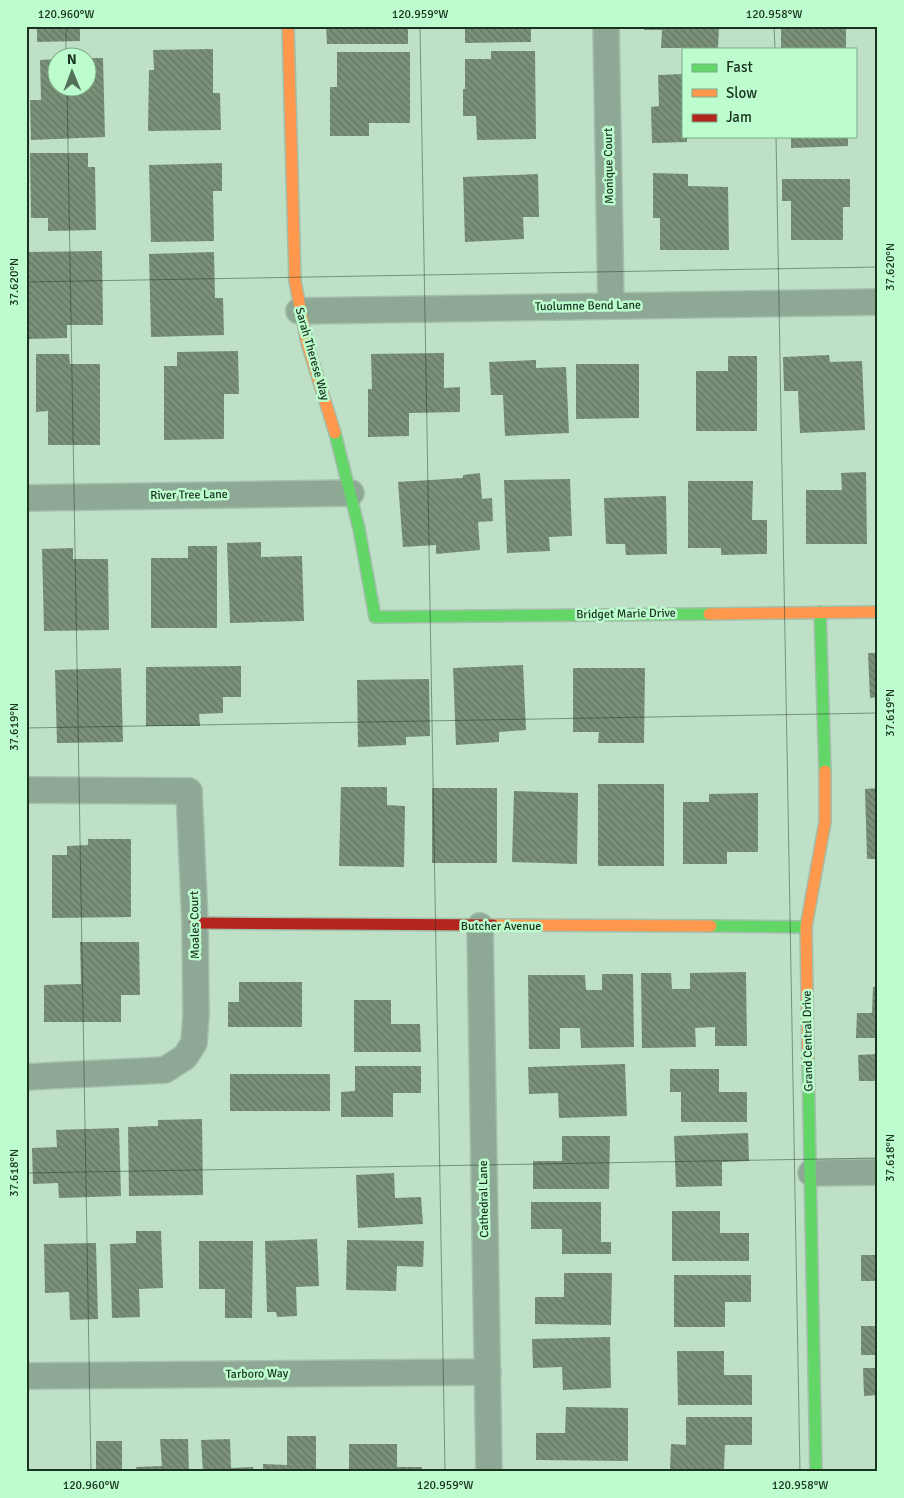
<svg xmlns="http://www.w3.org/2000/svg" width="904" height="1498" font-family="Signika,sans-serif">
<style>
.building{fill:url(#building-back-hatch)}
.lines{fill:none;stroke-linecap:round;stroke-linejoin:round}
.street-casing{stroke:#a3beab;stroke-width:28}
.fast-casing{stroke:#a3beab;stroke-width:14}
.slow-casing{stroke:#a3beab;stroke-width:14}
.jam-casing{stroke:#a3beab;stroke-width:14}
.street{stroke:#8da995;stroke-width:25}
.fast{stroke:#63d668;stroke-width:11}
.slow{stroke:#ff974d;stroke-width:11}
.jam{stroke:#b3261e;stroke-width:11}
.ticks{fill:none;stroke:#1a3321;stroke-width:1;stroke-opacity:0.45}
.labels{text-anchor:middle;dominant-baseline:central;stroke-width:5;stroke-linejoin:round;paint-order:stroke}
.street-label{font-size:12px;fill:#1a3321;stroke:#bcfccd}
.neatline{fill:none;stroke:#1a3321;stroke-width:2}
.ticks-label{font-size:12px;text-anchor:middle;fill:#1a3321}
</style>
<defs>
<pattern id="building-back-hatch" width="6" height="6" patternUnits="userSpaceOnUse" patternTransform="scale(1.25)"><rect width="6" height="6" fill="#7a9078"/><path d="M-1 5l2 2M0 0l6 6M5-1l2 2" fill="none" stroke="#637662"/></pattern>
</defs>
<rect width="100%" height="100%" fill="#bee0c7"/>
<!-- building -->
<g class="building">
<path d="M37,26h43v15l-43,1z"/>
<path d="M326,26h82v18h-81z"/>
<path d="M465,26h66v16l-66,1z"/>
<path d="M644,26h75l-1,22h-57l1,-18h-18z"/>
<path d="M781,26h73v3h-8v20h-65z"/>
<path d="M213,49v44h7l1,37 -73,1 1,-61h5l-1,-20z"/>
<path d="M491,51h44l1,88 -59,1 -1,-24h-13v-27h2v-30h26z"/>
<path d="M337,52h73v71h-41v13h-39v-49h7z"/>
<path d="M88,58h15l2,79 -74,3 -1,-40h11l-1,-40 18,-1v29h30z"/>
<path d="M683,74v62h4v6l-35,1 -1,-36 8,-1 -1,-31z"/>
<path d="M791,136h57v10l-57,2z"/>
<path d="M30,153h58v14h7l1,63 -48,1v-13h-17z"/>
<path d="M222,163v28h-9l1,50 -63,1 -2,-77z"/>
<path d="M653,173l35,1v12l40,1 1,63h-69v-32h-7z"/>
<path d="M538,174l1,43h-16l1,22 -59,3 -2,-65z"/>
<path d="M782,179h68v28h-7v33h-52v-39h-9z"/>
<path d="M102,251l1,74h-36v13l-39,1 -1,-87z"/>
<path d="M214,252l1,46h8l1,37 -73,2 -2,-83z"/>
<path d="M238,351l1,43h-15v45l-60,1v-74h13v-14z"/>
<path d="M444,353v35l16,-1v25l-51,1v23l-41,1v-48h4l-1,-35z"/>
<path d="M36,354h33l1,10h30v81h-52v-34l-12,1z"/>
<path d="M829,355l1,7 32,-1 3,69 -65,3 -2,-42h-14l-1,-34z"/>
<path d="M728,356h29v75h-61v-60h32z"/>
<path d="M536,360v8l30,-1 3,66 -64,3 -2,-41h-12l-2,-33z"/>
<path d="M576,364h63v54l-63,1z"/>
<path d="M866,472l1,72h-61v-54h36l-1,-17z"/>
<path d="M480,473l2,26 10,-1 1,23 -15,1 2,28 -44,4v-9l-33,2 -5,-65 65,-4v-3z"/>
<path d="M570,479l2,57 -23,1 1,14 -43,2 -3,-73z"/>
<path d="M688,481h65l-1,39h15v34l-46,1v-7h-33z"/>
<path d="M666,496l1,58 -41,1 -1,-11h-19l-2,-46z"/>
<path d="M261,542v15l41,-1 2,65 -74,2 -3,-80z"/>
<path d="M188,546h29v82h-66v-70h37z"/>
<path d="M73,548v11h35l1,71 -65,1 -2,-82z"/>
<rect x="26" y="570" width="3" height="64"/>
<path d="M868,653h10v44l-8,1z"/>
<path d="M523,665l3,65 -27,2v10l-43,3 -3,-77z"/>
<path d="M241,666v31h-18v16l-24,1 1,12h-54v-59z"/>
<path d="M121,668l2,74 -66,1 -2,-73z"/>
<path d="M573,668h72l-1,75h-46l1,-11h-26z"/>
<path d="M429,679l1,57 -24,1v8l-48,2 -1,-67z"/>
<rect x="598" y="784" width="66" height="82"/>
<path d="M341,787h46v18l18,1 -1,61 -65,-1z"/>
<rect x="432" y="788" width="65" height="75"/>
<path d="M878,788v71h-11l-2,-70z"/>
<path d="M514,791l64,2 -1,71 -65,-2z"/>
<path d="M758,793v59h-31v12h-44v-62h26v-8z"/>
<path d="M88,839h43v78l-79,1v-63h15v-9l21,-1z"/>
<rect x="26" y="864" width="3" height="54"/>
<path d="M80,942h59l1,53h-19v27h-77v-37l37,-1z"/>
<path d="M746,972l1,74h-32v-19l-20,1 1,19 -54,1 -1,-75h30l1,16h18v-16z"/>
<path d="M602,974h31l1,73 -53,1 -1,-20h-20v21h-31l-1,-74h57l1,15h16z"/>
<path d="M239,982h63v45h-74v-25h11z"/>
<path d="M873,987h5v51h-22l1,-25h15z"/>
<path d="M354,1000h37v24h29l1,28h-67z"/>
<path d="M878,1054v27h-19l-1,-26z"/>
<path d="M625,1064l2,52 -68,2 -1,-25 -29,1 -1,-27z"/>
<path d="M355,1066h66v27h-28v24h-52v-25l14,-1z"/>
<path d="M670,1069h49v23h28v30h-66v-30h-11z"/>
<rect x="230" y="1074" width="100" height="37"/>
<path d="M202,1119l1,76 -74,1 -1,-69 30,-1v-6z"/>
<path d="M119,1128l2,68 -62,2 -1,-15 -25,1 -1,-36 25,-1 -1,-17z"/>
<path d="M748,1133l1,28 -27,1v24l-46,1 -2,-51z"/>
<path d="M562,1136h48l-1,53h-76v-28h29z"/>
<path d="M394,1173l1,25 26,-1 2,27 -65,4 -2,-53z"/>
<path d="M531,1202h70v40h10v12h-49v-25h-31z"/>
<path d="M672,1211h48v22h29v28h-77z"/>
<path d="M136,1231h25l2,57 -24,1 1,28 -28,1 -2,-74 26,-1z"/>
<path d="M317,1239l2,47 -23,1 1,29 -20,1 -1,-5h-9l-2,-71z"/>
<path d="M347,1240l77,1 -1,26 -26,-1 -1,25 -50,-1z"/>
<path d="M199,1241h54l-1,77h-27v-29h-26z"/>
<path d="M96,1243l2,76 -28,1 -1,-28 -24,1 -1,-49z"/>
<rect x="861" y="1255" width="17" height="26"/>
<path d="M564,1273h48l-1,52 -76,-1v-27h29z"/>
<path d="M674,1275h77v27h-26v25h-51z"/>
<rect x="861" y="1326" width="17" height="29"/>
<path d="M610,1337l1,51 -48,2 -1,-23 -29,1 -1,-29z"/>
<path d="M677,1351h47v24h28v30h-74z"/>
<path d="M863,1368h15v27l-14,1z"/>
<path d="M566,1407l62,1v53l-92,-1v-27h29z"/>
<path d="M686,1417h66v28h-27l-1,24h-54l1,-25 15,1z"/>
<path d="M287,1436h29v36h-53v-8l24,1z"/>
<path d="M160,1439h28l1,33h-53v-5l26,-1z"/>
<path d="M230,1439l1,29 22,-1v5h-50l-2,-32z"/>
<rect x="96" y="1441" width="26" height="31"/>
<path d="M349,1444h48v23h25v5h-73z"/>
<rect x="863" y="1469" width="15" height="3"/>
</g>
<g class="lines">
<defs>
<g id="street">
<path d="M606,26l5,280"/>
<path d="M299,311l579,-9"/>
<path d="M26,498l325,-5"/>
<path d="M26,790l163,1 6,132 1,92 -2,28 -9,14 -20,13 -139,7"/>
<path d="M480,926l9,546"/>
<path d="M811,1173l67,-1"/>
<path d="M26,1376l462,-4"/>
</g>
<g id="fast">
<path d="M335,433l24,96 16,88 334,-3"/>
<path d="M820,612l5,159"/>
<path d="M711,926l95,1"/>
<path d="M808,1059l8,413"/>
</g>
<g id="slow">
<path d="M288,26l7,255 12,62 28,90"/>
<path d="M709,614l169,-2"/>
<path d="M493,925l218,1"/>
<path d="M808,1059l-2,-132 19,-105v-51"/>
</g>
<path id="jam" d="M195,923l298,2"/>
</defs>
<!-- street casing -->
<use href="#street" class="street-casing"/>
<!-- fast casing -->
<use href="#fast" class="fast-casing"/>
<!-- slow casing -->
<use href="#slow" class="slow-casing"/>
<!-- jam casing -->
<use href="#jam" class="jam-casing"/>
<!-- street -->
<use href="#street" class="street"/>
<!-- fast -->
<use href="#fast" class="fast"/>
<!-- slow -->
<use href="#slow" class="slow"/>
<!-- jam -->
<use href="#jam" class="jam"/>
</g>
<!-- ticks -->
<path class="ticks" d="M66,26v32M420,26l25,1446M774,26l1,23M67,88l24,1384M776,136l24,1336M26,282l852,-15M26,728l852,-15M26,1173l852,-15"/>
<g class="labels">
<!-- street labels -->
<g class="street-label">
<text transform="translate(609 166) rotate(-91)">Monique Court</text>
<text transform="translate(588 306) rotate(-1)">Tuolumne Bend Lane</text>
<text transform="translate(312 354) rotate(74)">Sarah Therese Way</text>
<text transform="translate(189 495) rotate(-1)">River Tree Lane</text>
<text transform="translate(626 614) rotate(-1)">Bridget Marie Drive</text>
<text transform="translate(195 925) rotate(-91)">Moales Court</text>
<text x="501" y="926">Butcher Avenue</text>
<text transform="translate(808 1041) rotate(-91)">Grand Central Drive</text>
<text transform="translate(484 1199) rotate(-91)">Cathedral Lane</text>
<text transform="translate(257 1374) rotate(-1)">Tarboro Way</text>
</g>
</g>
<!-- border -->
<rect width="904" height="1498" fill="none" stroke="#bcfccd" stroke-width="55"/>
<!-- legend -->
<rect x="682" y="48" width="175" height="90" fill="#bcfccd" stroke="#7bac88"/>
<rect x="692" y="64" width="25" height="8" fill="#63d668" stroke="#7bac88"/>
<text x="726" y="72" font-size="15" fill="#1a3321">Fast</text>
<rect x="692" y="89" width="25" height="8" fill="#ff974d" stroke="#7bac88"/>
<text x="726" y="98" font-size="15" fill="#1a3321">Slow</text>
<rect x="692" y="114" width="25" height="8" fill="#b3261e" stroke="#7bac88"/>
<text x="726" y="122" font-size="15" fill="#1a3321">Jam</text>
<!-- north arrow -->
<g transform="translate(72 72) rotate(359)"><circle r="24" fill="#bcfccd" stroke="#7bac88"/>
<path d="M0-4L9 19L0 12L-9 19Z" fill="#53705b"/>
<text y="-8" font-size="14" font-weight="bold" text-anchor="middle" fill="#1a3321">N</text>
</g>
<rect x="28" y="28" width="848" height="1442" class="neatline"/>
<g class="ticks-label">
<text x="66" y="18">120.960°W</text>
<text x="420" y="18">120.959°W</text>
<text x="774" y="18">120.958°W</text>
<text transform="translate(890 267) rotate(-90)" y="4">37.620°N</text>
<text transform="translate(14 282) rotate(-90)" y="4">37.620°N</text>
<text transform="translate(890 713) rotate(-90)" y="4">37.619°N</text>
<text transform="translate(14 727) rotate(-90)" y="4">37.619°N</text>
<text transform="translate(890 1158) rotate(-90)" y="4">37.618°N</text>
<text transform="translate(14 1173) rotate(-90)" y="4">37.618°N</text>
<text x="91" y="1489">120.960°W</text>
<text x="445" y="1489">120.959°W</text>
<text x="800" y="1489">120.958°W</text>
</g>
</svg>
